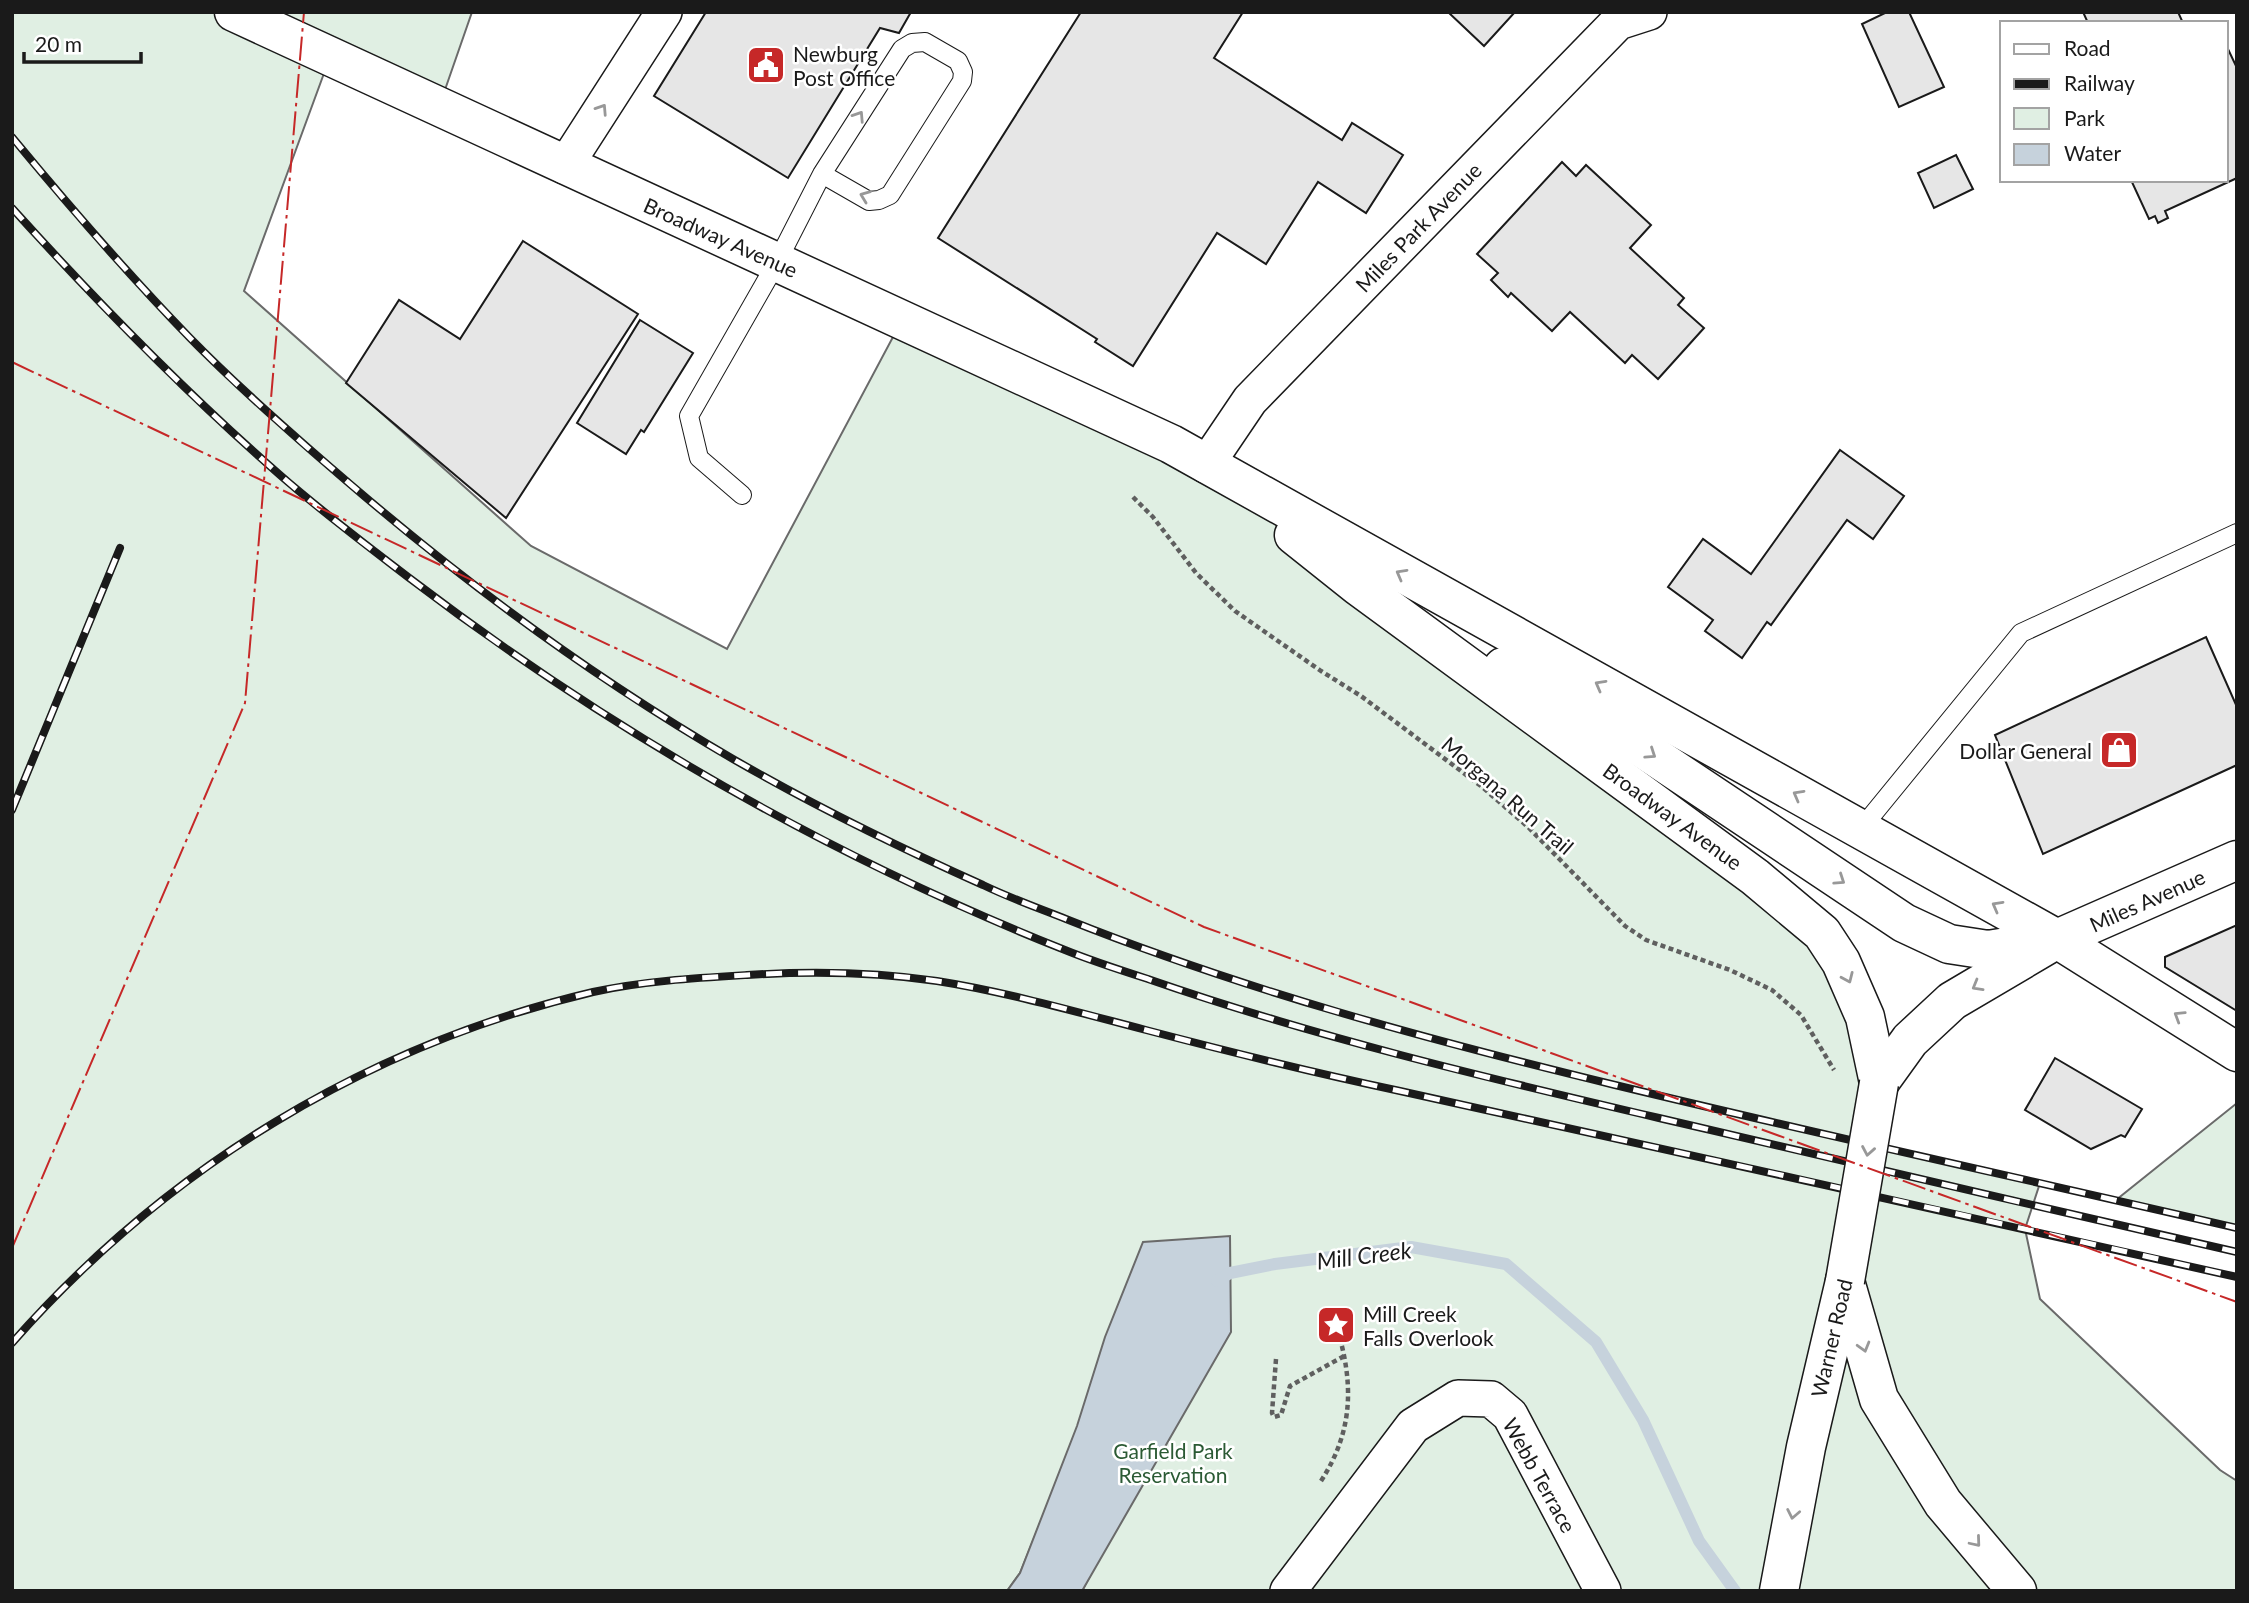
<svg xmlns="http://www.w3.org/2000/svg" width="2249" height="1603" font-family="Lato,sans-serif">
<style>
.green{fill:#e0efe3;stroke:#6a6a6a;stroke-width:2}
.water{fill:#c6d2dc;stroke:#6a6a6a;stroke-width:2}
.lines{fill:none;stroke-linecap:round;stroke-linejoin:round}
.stream{stroke:#c6d2dc;stroke-width:12}
.building{fill:#e6e6e6;stroke:#1a1a1a;stroke-width:2}
.lane-casing{stroke:#1a1a1a;stroke-width:20}
.street-casing{stroke:#1a1a1a;stroke-width:38}
.secondary-casing{stroke:#1a1a1a;stroke-width:41}
.primary-casing{stroke:#1a1a1a;stroke-width:41}
.path{stroke:#5f5f5f;stroke-width:4.5;stroke-dasharray:5 3.5;stroke-linecap:butt}
.lane{stroke:#fff;stroke-width:18}
.street{stroke:#fff;stroke-width:35}
.secondary{stroke:#fff;stroke-width:38}
.primary{stroke:#fff;stroke-width:38}
.rail-casing{stroke:#1a1a1a;stroke-width:8}
.rail{stroke:#fff;stroke-width:5;stroke-dasharray:16;stroke-linecap:butt}
.primary-bridge-casing{stroke:#1a1a1a;stroke-width:41;stroke-linecap:butt}
.primary-bridge{stroke:#fff;stroke-width:38}
.power{stroke:#c62828;stroke-width:2;stroke-dasharray:24 5 3.5 5;stroke-linecap:butt}
.oneway{stroke:#989898}
.labels{text-anchor:middle;dominant-baseline:central;stroke-width:5;stroke-linejoin:round;paint-order:stroke}
.poi-label{font-size:21px;fill:#1a1a1a;stroke:#fff;text-anchor:start}
.street-label{font-size:21px;fill:#1a1a1a;stroke:#fff}
.park-label{font-size:21px;fill:#2b5a34;stroke:#fff}
.water-label{font-size:23px;font-style:italic;fill:#1a1a1a;stroke:#fff}
</style>
<rect width="100%" height="100%" fill="#fff"/>
<!-- green -->
<g class="green">
<path d="M12,12h460l-33,95 -109,-50 -86,234 287,255 196,103 175,-329 304,145 635,497 28,182 171,39 -15,46 15,70 180,171 17,11v110h-1155l9,-17 -40,-78 -31,77 -13,18h-995z"/>
<path d="M2237,1103v125l-121,-28z"/>
</g>
<!-- water -->
<path class="water" d="M1230,1236l1,96 -149,259h-75l13,-18 57,-147 28,-89 38,-95z"/>
<g class="lines">
<!-- stream -->
<path class="stream" d="M1217,1281l13,-8 45,-9 136,-17 95,17 90,78 47,78 56,121 36,50"/>
</g>
<!-- building -->
<g class="building">
<path d="M706,12h205l-12,21 -19,-5 -92,150 -134,-82z"/>
<path d="M1081,12h162l-29,46 128,82 10,-17 51,32 -37,58 -48,-31 -52,82 -49,-31 -84,133 -38,-24 2,-3 -159,-101z"/>
<path d="M1448,12h67l-31,34z"/>
<path d="M1887,12h22l35,75 -45,20 -37,-83z"/>
<path d="M2083,12h95l5,11h-95z"/>
<path d="M2227,47l10,21v110l-72,33 3,7 -10,5 -3,-7 -6,3 -18,-39h95z"/>
<path d="M1956,155l17,34 -39,19 -16,-35z"/>
<path d="M1562,162l14,14 10,-11 65,60 -21,23 54,50 -6,7 26,23 -46,51 -26,-24 -7,8 -55,-51 -18,19 -41,-38 -3,4 -17,-17 7,-7 -21,-19z"/>
<path d="M523,241l115,73 -132,204 -160,-135 53,-83 61,39z"/>
<path d="M640,320l53,33 -49,79 -3,-2 -15,24 -49,-31z"/>
<path d="M1840,450l64,46 -31,43 -26,-19 -76,105 -4,-3 -25,36 -37,-27 8,-11 -45,-33 35,-48 48,35z"/>
<path d="M2206,637l31,70v58l-194,89 -48,-119z"/>
<path d="M2237,925v86l-72,-44v-10z"/>
<path d="M2055,1058l87,51 -17,28 -4,-2 -30,14 -66,-39z"/>
</g>
<g class="lines">
<defs>
<g id="lane">
<path d="M742,495l-43,-37 -10,-42 88,-154 45,-88 80,-125 10,-6 13,-1 33,19 5,11 -1,9 -72,114 -11,5 -10,1 -47,-27"/>
<path d="M1860,830l161,-197 216,-100"/>
</g>
<g id="street">
<path d="M565,166l99,-154"/>
<path d="M1206,465l44,-65 368,-378 31,-10"/>
<path d="M1288,1591l125,-165 45,-28 33,1 19,16 93,176"/>
</g>
<path id="secondary" d="M1779,1591l27,-144 39,-166"/>
<g id="primary">
<path d="M234,12l937,432 886,495 180,113"/>
<path d="M1294,535l64,51 397,291 67,56 19,29 24,55 14,66"/>
<path d="M1503,667l103,57 298,199 45,21 39,6 69,-11"/>
<path d="M1879,1083l31,-43 42,-39 105,-62 180,-79"/>
<path d="M1845,1281l34,118 64,104 74,88"/>
</g>
</defs>
<!-- lane casing -->
<use href="#lane" class="lane-casing"/>
<!-- street casing -->
<use href="#street" class="street-casing"/>
<!-- secondary casing -->
<use href="#secondary" class="secondary-casing"/>
<!-- primary casing -->
<use href="#primary" class="primary-casing"/>
<!-- path -->
<g class="path">
<path d="M1133,497l20,20 43,56 39,38 86,60 40,25 120,90 47,41 97,99 21,14 84,30 42,20 29,25 33,55"/>
<path d="M1276,1359l-4,54 2,4 7,-2 9,-29 56,-31"/>
<path d="M1321,1481c33,-51 33,-99 15,-156"/>
</g>
<!-- lane -->
<use href="#lane" class="lane"/>
<!-- street -->
<use href="#street" class="street"/>
<!-- secondary -->
<use href="#secondary" class="secondary"/>
<!-- primary -->
<use href="#primary" class="primary"/>
<defs>
<g id="rail">
<path d="M12,137c57,69 115,136 178,201 50,51 105,99 160,146 119,102 247,196 383,275 80,46 165,88 250,126 27,13 55,23 83,34 178,71 363,121 549,166 207,50 414,95 622,143"/>
<path d="M12,208c85,94 173,184 268,267 41,36 85,69 128,102 201,153 422,280 657,373 27,11 55,20 83,29 167,58 339,99 511,139 193,45 385,90 578,134"/>
<path d="M12,810l108,-262"/>
<path d="M12,1343c154,-175 355,-298 581,-351 50,-11 103,-14 154,-17 63,-4 128,-3 190,6 70,11 140,31 209,49 84,22 169,43 254,61 279,62 558,122 837,186"/>
</g>
</defs>
<!-- rail casing -->
<use href="#rail" class="rail-casing"/>
<!-- rail -->
<use href="#rail" class="rail"/>
<defs>
<path id="primary-bridge" d="M1845,1281l34,-198"/>
</defs>
<!-- primary-bridge casing -->
<use href="#primary-bridge" class="primary-bridge-casing"/>
<!-- primary-bridge -->
<use href="#primary-bridge" class="primary-bridge"/>
<!-- power -->
<g class="power">
<path d="M12,362l1192,565 1033,375"/>
<path d="M12,1248l233,-545 59,-691"/>
</g>
</g>
<!-- one-way arrows -->
<defs><path id="oneway-chevron" d="M-2-3.5L2.5 0L-2 3.5" fill="none" stroke-width="1.6" stroke-linecap="round" stroke-linejoin="round" transform="scale(1.75)"/></defs>
<g class="oneway">
<use href="#oneway-chevron" transform="translate(602 109) rotate(-57)"/>
<use href="#oneway-chevron" transform="translate(859 116) rotate(-57)"/>
<use href="#oneway-chevron" transform="translate(865 196) rotate(-159)"/>
<use href="#oneway-chevron" transform="translate(1401 574) rotate(-151)"/>
<use href="#oneway-chevron" transform="translate(1600 685) rotate(-151)"/>
<use href="#oneway-chevron" transform="translate(1651 754) rotate(34)"/>
<use href="#oneway-chevron" transform="translate(1798 795) rotate(-151)"/>
<use href="#oneway-chevron" transform="translate(1840 880) rotate(34)"/>
<use href="#oneway-chevron" transform="translate(1997 906) rotate(-151)"/>
<use href="#oneway-chevron" transform="translate(1848 978) rotate(66)"/>
<use href="#oneway-chevron" transform="translate(1977 986) rotate(150)"/>
<use href="#oneway-chevron" transform="translate(2179 1016) rotate(-148)"/>
<use href="#oneway-chevron" transform="translate(1868 1151) rotate(100)"/>
<use href="#oneway-chevron" transform="translate(1864 1347) rotate(74)"/>
<use href="#oneway-chevron" transform="translate(1793 1514) rotate(101)"/>
<use href="#oneway-chevron" transform="translate(1976 1542) rotate(50)"/>
</g>
<!-- icons -->
<defs>
<symbol id="civic-square" viewBox="-11 -11 22 22"><rect x="-9" y="-9" width="18" height="18" rx="4" fill="#c62828" stroke="#fff"/><path d="M-.6-6.5H3V-4.5H.6V-3L4-1V1h2V6H-6V1h2V-1L-.6-3ZM-1.2 2.5V6h2.4V2.5Z" fill="#fff"/></symbol>
<symbol id="shop-square" viewBox="-11 -11 22 22"><rect x="-9" y="-9" width="18" height="18" rx="4" fill="#c62828" stroke="#fff"/><path d="M-5-2.5h2.3a2.7 3.5 0 0 1 5.4 0H5L5.5 6h-11ZM-1.5-2.5h3a1.5 2.3 0 0 0-3 0Z" fill="#fff"/></symbol>
<symbol id="sight-square" viewBox="-11 -11 22 22"><rect x="-9" y="-9" width="18" height="18" rx="4" fill="#c62828" stroke="#fff"/><path d="M0-6L1.8-2.2L6-1.7L2.9 1.2L3.7 5.4L0 3.3L-3.7 5.4L-2.9 1.2L-6-1.7L-1.8-2.2Z" fill="#fff"/></symbol>
</defs>
<g fill-rule="evenodd">
<use href="#civic-square" x="744" y="43" width="44" height="44"/>
<use href="#shop-square" x="2097" y="728" width="44" height="44"/>
<use href="#sight-square" x="1314" y="1303" width="44" height="44"/>
</g>
<g class="labels">
<!-- poi labels -->
<g class="poi-label">
<text x="793" y="53">Newburg<tspan x="793" dy="24">Post Office</tspan></text>
<text x="2092" y="750" text-anchor="end">Dollar General</text>
<text x="1363" y="1313">Mill Creek<tspan x="1363" dy="24">Falls Overlook</tspan></text>
</g>
<!-- street labels -->
<g class="street-label">
<text transform="translate(1418 227) rotate(-46)">Miles Park Avenue</text>
<text transform="translate(721 237) rotate(24)">Broadway Avenue</text>
<text transform="translate(1508 795) rotate(41)">Morgana Run Trail</text>
<text transform="translate(1673 816) rotate(36)">Broadway Avenue</text>
<text transform="translate(2147 900) rotate(-24)">Miles Avenue</text>
<text transform="translate(1831 1338) rotate(-77)">Warner Road</text>
<text transform="translate(1540 1475) rotate(61)">Webb Terrace</text>
</g>
<!-- park labels -->
<g class="park-label">
<text x="1173" y="1450">Garfield Park<tspan x="1173" dy="24">Reservation</tspan></text>
</g>
<!-- water labels -->
<g class="water-label">
<text transform="translate(1364 1255) rotate(-7)">Mill Creek</text>
</g>
</g>
<!-- border -->
<rect width="2249" height="1603" fill="none" stroke="#1a1a1a" stroke-width="28"/>
<!-- legend -->
<rect x="2000" y="21" width="228" height="161" fill="#ffffff" stroke="#a3a3a3" stroke-width="2"/>
<rect x="2014" y="44" width="35" height="10" fill="#ffffff" stroke="#a3a3a3" stroke-width="2"/>
<text x="2064" y="56" font-size="21" fill="#1a1a1a">Road</text>
<rect x="2014" y="79" width="35" height="10" fill="#1a1a1a" stroke="#a3a3a3" stroke-width="2"/>
<text x="2064" y="91" font-size="21" fill="#1a1a1a">Railway</text>
<rect x="2014" y="108" width="35" height="21" fill="#e0efe3" stroke="#a3a3a3" stroke-width="2"/>
<text x="2064" y="126" font-size="21" fill="#1a1a1a">Park</text>
<rect x="2014" y="144" width="35" height="21" fill="#c6d2dc" stroke="#a3a3a3" stroke-width="2"/>
<text x="2064" y="161" font-size="21" fill="#1a1a1a">Water</text>
<!-- scale -->
<path d="M24 52v10h117v-10" fill="none" stroke="#1a1a1a" stroke-width="3.5"/>
<text x="35" y="52" font-size="21" fill="#1a1a1a" stroke="#ffffff" stroke-width="5" paint-order="stroke">20 m</text>
</svg>
